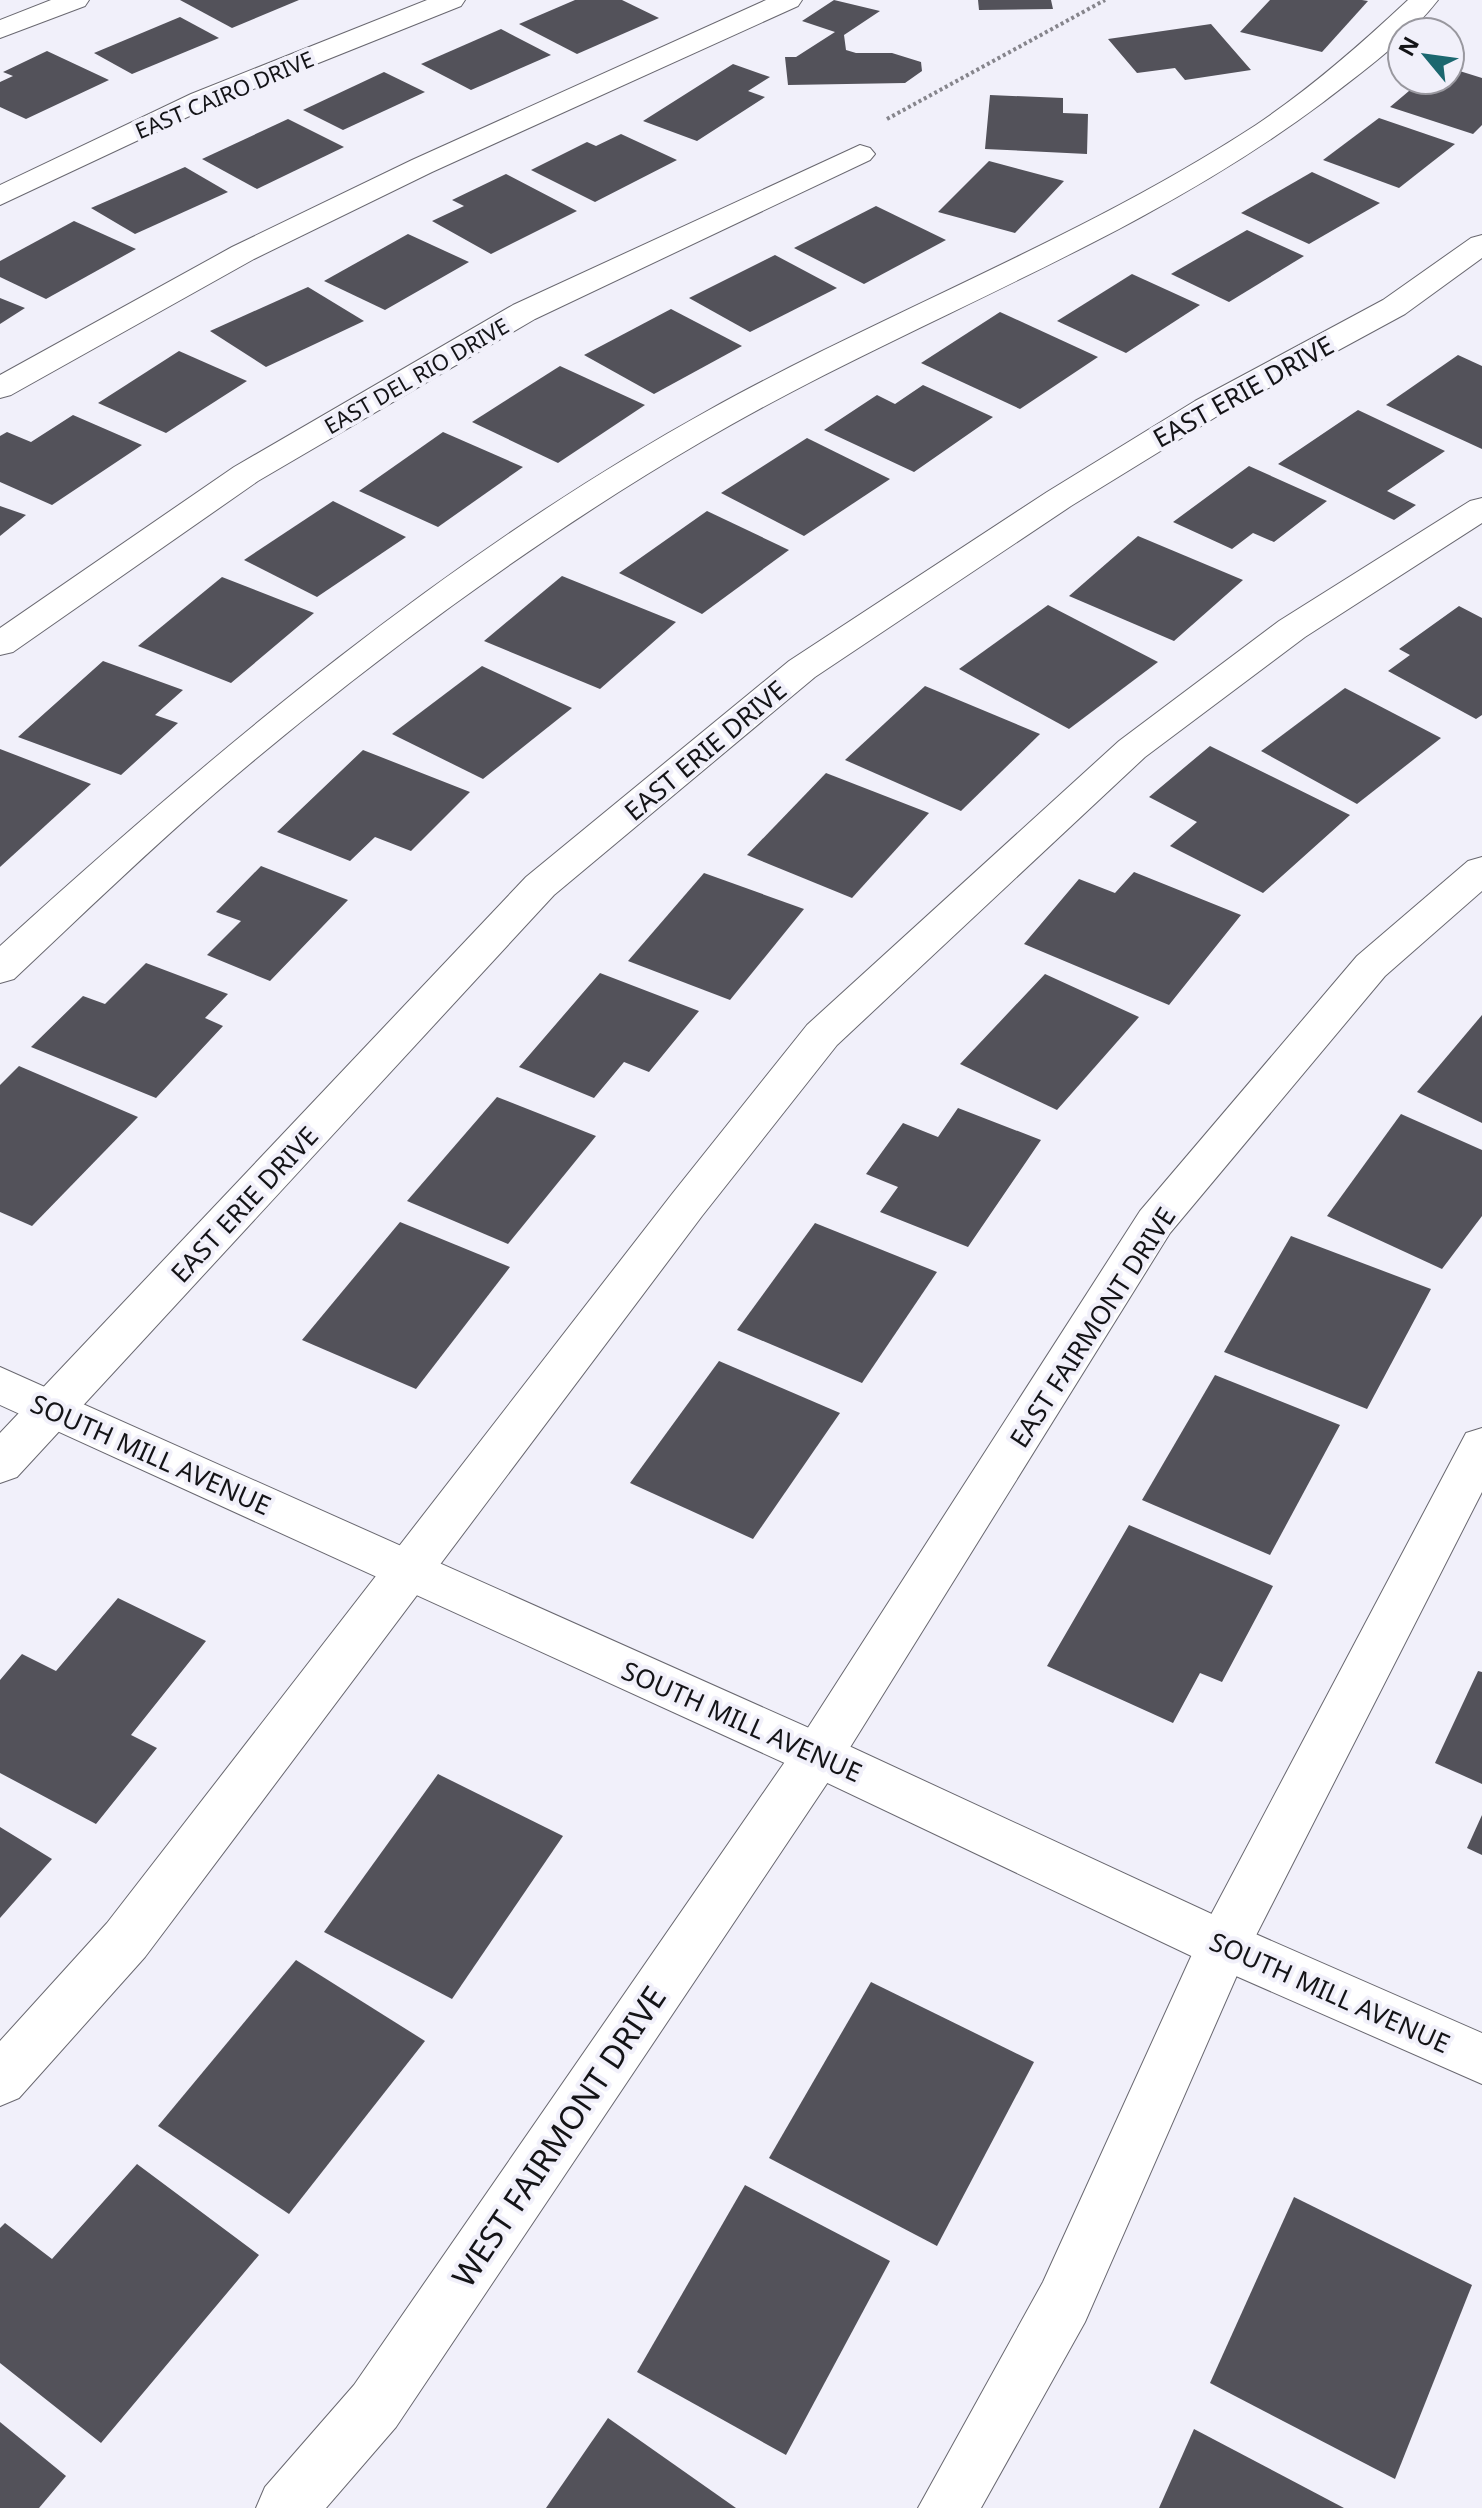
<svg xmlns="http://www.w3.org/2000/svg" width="1482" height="2508" font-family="'Noto Sans',sans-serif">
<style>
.building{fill:#53525a}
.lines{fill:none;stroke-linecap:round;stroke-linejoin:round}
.minor-casing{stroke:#696870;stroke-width:2}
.major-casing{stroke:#696870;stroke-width:2}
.path{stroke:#86858c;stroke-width:4;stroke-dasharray:3 3;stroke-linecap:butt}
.minor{fill:#fff;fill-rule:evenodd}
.major{fill:#fff;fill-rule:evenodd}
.labels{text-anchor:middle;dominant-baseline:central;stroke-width:8;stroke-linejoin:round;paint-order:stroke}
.far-street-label{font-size:22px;fill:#141417;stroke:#f1f0fa}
.street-label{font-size:26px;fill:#141417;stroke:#f1f0fa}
.near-street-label{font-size:32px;fill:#141417;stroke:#f1f0fa}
</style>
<rect width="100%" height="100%" fill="#f1f0fa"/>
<!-- building -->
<g class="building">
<path d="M180,0h119l-67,28z"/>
<path d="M575,0h47l37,18 -82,36 -58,-30z"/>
<path d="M834,0l46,11 -36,24 2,15 10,3h36l29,9 1,9 -17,12 -117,2 -3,-28h11l39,-25 -33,-11z"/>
<path d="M978,0h73l2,9 -74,1z"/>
<path d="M1270,0h92l6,1 -46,51 -82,-20z"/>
<path d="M180,17l39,21 -87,36 -38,-21z"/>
<path d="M1211,24l40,46 -66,10 -10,-12 -38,5 -29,-34z"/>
<path d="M501,29l50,26 -80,35 -50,-26z"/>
<path d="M47,51l62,29 -83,39 -26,-12v-25l13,-6 -10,-4z"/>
<path d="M733,64l37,13 -22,14 17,6 -68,44 -54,-20z"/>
<path d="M1450,68l32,10v47l-9,9 -83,-27 32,-27h28z"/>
<path d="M384,72l41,20 -82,38 -40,-20z"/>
<path d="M990,95l73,3v15l25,1 -1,40 -102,-5z"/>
<path d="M1379,118l76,26 -56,44 -76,-28z"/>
<path d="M288,119l56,28 -87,42 -55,-30z"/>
<path d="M621,134l56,26 -82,42 -64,-32 56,-28 9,4z"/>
<path d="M989,161l75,20 -49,52 -77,-21z"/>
<path d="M185,167l43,25 -93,42 -44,-26z"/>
<path d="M1312,172l68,31 -71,41 -68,-31z"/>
<path d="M506,174l71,37 -86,43 -59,-33 32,-15 -12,-6z"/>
<path d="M876,206l70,34 -82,44 -70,-36z"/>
<path d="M74,221l62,28 -90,50 -46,-22v-16z"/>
<path d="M1247,230l57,26 -75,46 -58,-28z"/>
<path d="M408,234l61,28 -84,48 -61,-29z"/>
<path d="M775,255l62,33 -87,44 -61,-34z"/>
<path d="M1132,274l68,31 -74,48 -69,-32z"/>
<path d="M308,287l56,34 -98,46 -56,-36z"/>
<path d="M0,298l25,10 -25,16z"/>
<path d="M671,309l71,37 -88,48 -70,-39z"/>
<path d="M1000,312l98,45 -78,52 -99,-46z"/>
<path d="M179,351l68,30 -81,52 -68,-30z"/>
<path d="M1458,355l24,11v83l-96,-44z"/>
<path d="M560,366l85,39 -87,58 -86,-41z"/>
<path d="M923,385l70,32 -79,55 -90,-42 53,-35 18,9z"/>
<path d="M1358,410l87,41 -58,40 29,14 -22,15 -116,-56z"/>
<path d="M73,415l69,30 -90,60 -52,-23v-46l7,-4 24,10z"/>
<path d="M443,432l80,35 -85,60 -79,-36z"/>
<path d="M807,438l83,41 -86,57 -83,-43z"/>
<path d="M1249,466l78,35 -53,41 -21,-9 -21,16 -59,-27z"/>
<path d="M333,501l73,36 -89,60 -73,-37z"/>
<path d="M0,506l26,9 -26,21z"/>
<path d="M707,511l82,39 -87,64 -83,-41z"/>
<path d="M1138,536l105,44 -69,61 -105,-45z"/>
<path d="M562,576l114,46 -76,67 -116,-48z"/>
<path d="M222,577l92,36 -83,70 -93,-37z"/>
<path d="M1048,605l110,57 -89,67 -110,-60z"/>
<path d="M1459,606l23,12v97l-6,4 -88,-48 22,-16 -11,-6z"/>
<path d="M103,661l80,29 -28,25 23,8 -57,52 -103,-38z"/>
<path d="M482,666l90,42 -89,71 -91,-45z"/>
<path d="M925,686l115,48 -79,77 -116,-51z"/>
<path d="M1345,688l96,50 -84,66 -96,-53z"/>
<path d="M1210,746l140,69 -87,78 -93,-47 27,-24 -48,-25z"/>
<path d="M0,749l91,35 -91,83z"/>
<path d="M363,750l107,42 -59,59 -36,-14 -25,24 -73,-29z"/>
<path d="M826,773l103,40 -77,85 -105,-43z"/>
<path d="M261,866l87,34 -78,81 -63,-26 34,-34 -25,-9z"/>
<path d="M1134,872l107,43 -72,90 -145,-61 55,-65 36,14z"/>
<path d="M704,873l100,36 -74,91 -102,-39z"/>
<path d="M146,963l82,31 -23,24 18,8 -67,72 -125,-51 52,-51 22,8z"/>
<path d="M600,973l99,38 -50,61 -25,-10 -30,36 -75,-31z"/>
<path d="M1045,974l94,43 -82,93 -97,-46z"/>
<path d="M1482,1015v108l-65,-31z"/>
<path d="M19,1066l119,51 -106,109 -32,-14v-127z"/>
<path d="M497,1097l99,39 -88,108 -101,-43z"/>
<path d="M958,1108l83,32 -73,107 -88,-35 18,-25 -32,-13 37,-51 35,14z"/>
<path d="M1401,1114l81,36v66l-40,53 -115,-53z"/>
<path d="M400,1222l110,45 -94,122 -114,-49z"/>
<path d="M815,1223l122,49 -75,111 -125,-53z"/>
<path d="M1291,1236l140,53 -64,120 -143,-57z"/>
<path d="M719,1361l121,52 -87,126 -123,-56z"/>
<path d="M1215,1375l125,50 -70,130 -128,-55z"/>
<path d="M1129,1525l144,61 -51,96 -22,-9 -27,50 -126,-57z"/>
<path d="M118,1598l88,43 -75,94 26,13 -61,76 -96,-51v-93l22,-26 34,17z"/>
<path d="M1478,1671l4,1v112l-47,-21z"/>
<path d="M438,1774l125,62 -111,163 -128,-67z"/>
<path d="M1482,1815v40l-15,-7z"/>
<path d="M0,1827l52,32 -52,59z"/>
<path d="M296,1960l129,81 -136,173 -131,-88z"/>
<path d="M871,1982l163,80 -97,184 -168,-88z"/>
<path d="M137,2164l122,91 -158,188 -101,-80v-135l5,-5 47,36z"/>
<path d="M745,2185l145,76 -104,194 -149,-83z"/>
<path d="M1294,2197l178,88 -77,194 -185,-96z"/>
<path d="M608,2418l128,90h-190z"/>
<path d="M0,2422l66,54 -27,32h-39z"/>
<path d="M1194,2429l150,79h-185z"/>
</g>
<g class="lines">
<defs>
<g id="minor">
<path d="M51,0h38l-4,6 -85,32v-18z"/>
<path d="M427,0h38l-4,6 -250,100 -211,99v-20l191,-91z"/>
<path d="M766,0h36l-4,6 -366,166 -178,87 -243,136 -11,3v-23l232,-128 180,-87z"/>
<path d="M1408,0h30c-29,38 -77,73 -116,103 -190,142 -417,219 -621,339 -165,96 -336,223 -481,347 -71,61 -138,126 -206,190l-14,4v-37c219,-199 449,-392 709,-536 180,-100 374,-172 547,-285 55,-37 104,-80 152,-125z"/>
<path d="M860,145l10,3 5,6 -5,6 -335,159 -277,162 -245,171 -13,3v-27l234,-161 279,-162z"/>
<path d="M1482,235v23l-77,56 -186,101 -148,91 -256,171 -261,218 -537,582 -17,6v-50l526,-556 263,-216 258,-169 148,-91 188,-101 88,-62z"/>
<path d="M1482,498v25l-177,114 -160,120 -308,288 -135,171 -557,741 -126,141 -19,8v-65l107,-118 565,-729 135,-169 312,-284 160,-120 191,-120z"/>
<path d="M1482,857v34l-97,85 -215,257 -334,537 -440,657 -70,81h-70l9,-21 89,-102 446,-645 340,-529 217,-255 111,-95z"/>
<path d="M1482,1428v64l-237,465 -160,365 -104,186h-63l125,-226 161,-354 262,-495z"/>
</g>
<path id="major" d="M0,1367l836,373 406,188 240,105v51l-278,-122 -404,-192 -800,-365z"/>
</defs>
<!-- minor casing -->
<use href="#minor" class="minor-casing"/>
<!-- major casing -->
<use href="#major" class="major-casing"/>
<!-- path -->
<path class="path" d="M887,119l218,-119"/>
<!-- minor -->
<use href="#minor" class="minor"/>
<!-- major -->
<use href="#major" class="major"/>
</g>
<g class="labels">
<!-- far-street labels -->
<g class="far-street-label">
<text transform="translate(224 94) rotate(-23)">EAST CAIRO DRIVE</text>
<text transform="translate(416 375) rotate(-30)">EAST DEL RIO DRIVE</text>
</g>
<!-- street labels -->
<g class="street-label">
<text transform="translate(1243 391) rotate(-29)">EAST ERIE DRIVE</text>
<text transform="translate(705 750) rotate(-40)">EAST ERIE DRIVE</text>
<text transform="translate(244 1204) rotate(-47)">EAST ERIE DRIVE</text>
<text transform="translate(1092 1327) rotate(-57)">EAST FAIRMONT DRIVE</text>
<text transform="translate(151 1454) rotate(24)">SOUTH MILL AVENUE</text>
<text transform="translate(742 1721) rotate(24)">SOUTH MILL AVENUE</text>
<text transform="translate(1330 1992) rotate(24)">SOUTH MILL AVENUE</text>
</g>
<!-- near-street labels -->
<g class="near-street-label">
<text transform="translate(558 2136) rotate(-56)">WEST FAIRMONT DRIVE</text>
</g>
</g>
<!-- north arrow -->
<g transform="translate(1426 56) rotate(299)"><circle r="38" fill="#f1f0fa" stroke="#99989f" stroke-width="2"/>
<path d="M0-6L14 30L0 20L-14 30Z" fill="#1b676f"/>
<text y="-12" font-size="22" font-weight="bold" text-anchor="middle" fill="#141417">N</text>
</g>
</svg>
